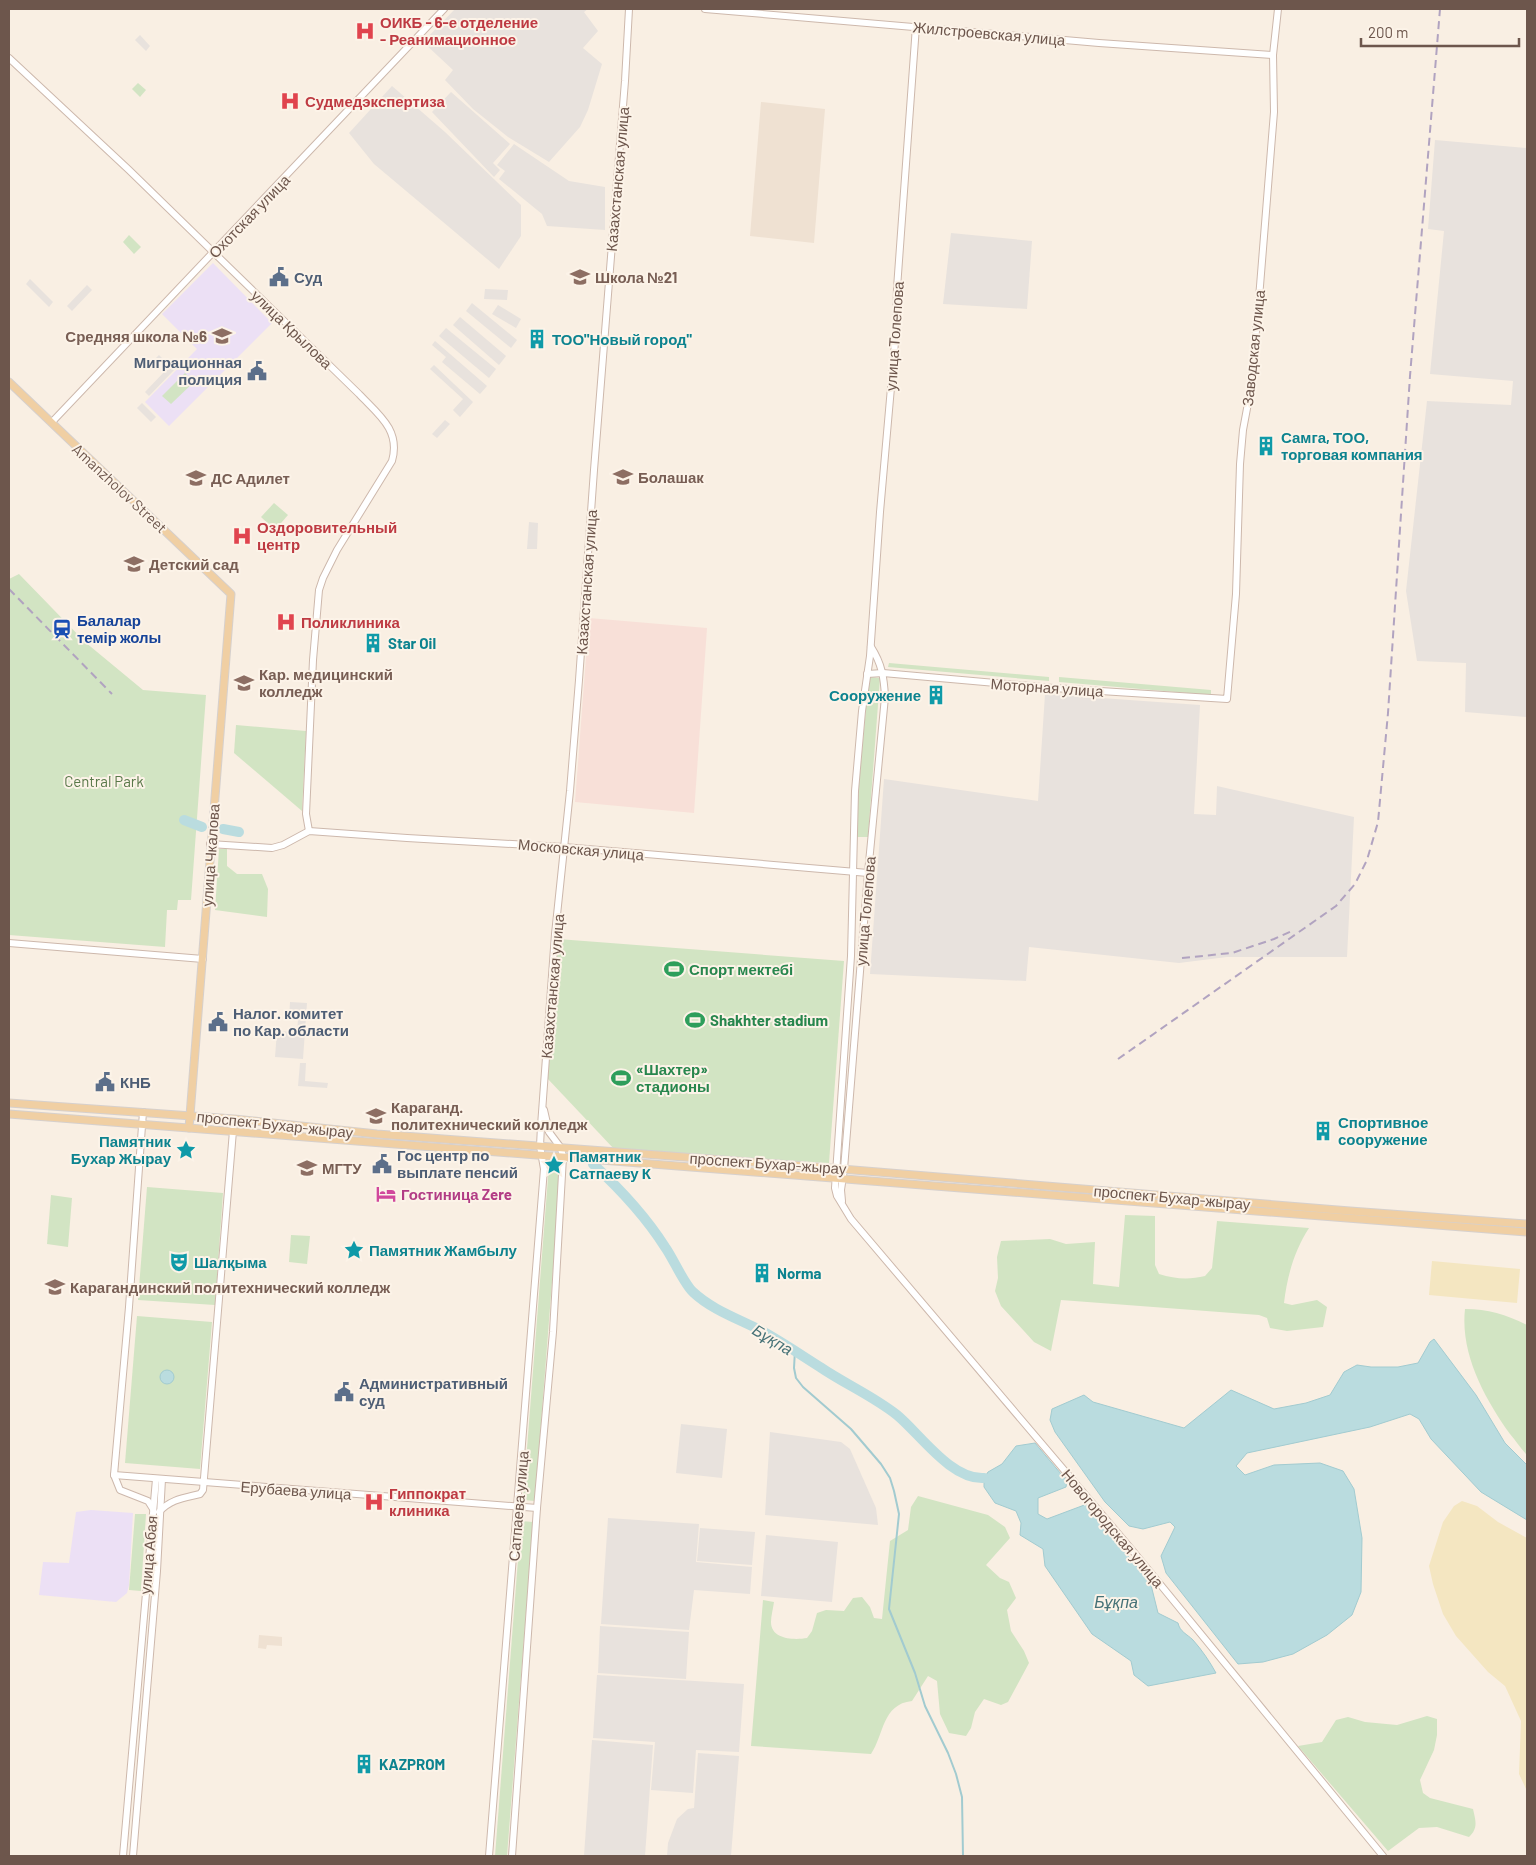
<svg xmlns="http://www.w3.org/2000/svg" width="1536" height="1865" font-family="Barlow,sans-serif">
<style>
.residential{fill:#efe1d2}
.commercial{fill:#f8e0d8}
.industrial{fill:#e8e2dd}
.education{fill:#ece0f5}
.green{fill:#d2e4c3}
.sand{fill:#f4e6c1}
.water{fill:#badcdf;stroke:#a2cbd0}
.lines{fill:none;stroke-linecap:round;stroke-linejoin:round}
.stream{stroke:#a2cbd0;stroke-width:2}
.river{stroke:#badcdf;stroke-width:10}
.secondary-casing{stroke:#cdb8ac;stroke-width:8}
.primary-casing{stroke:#d6d0cd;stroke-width:9}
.secondary{stroke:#fff;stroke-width:6}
.primary{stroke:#f0cfa3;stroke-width:7}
.rail{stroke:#b1a3c0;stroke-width:2;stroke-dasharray:8 5;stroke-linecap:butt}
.labels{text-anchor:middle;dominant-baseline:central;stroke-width:4;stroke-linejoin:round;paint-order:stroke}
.health-label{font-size:15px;font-weight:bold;fill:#be3a42;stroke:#fcf3e8;text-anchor:start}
.street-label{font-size:15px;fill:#6d564c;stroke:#fcf3e8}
.service-label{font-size:15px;font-weight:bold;fill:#4e5e75;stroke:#fcf3e8;text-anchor:start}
.education-label{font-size:15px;font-weight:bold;fill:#785e54;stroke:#fcf3e8;text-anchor:start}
.culture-label{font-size:15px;font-weight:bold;fill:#0d838f;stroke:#fcf3e8;text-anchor:start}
.transit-label{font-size:15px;font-weight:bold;fill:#164399;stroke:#fcf3e8;text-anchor:start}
.park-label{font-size:15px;fill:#597849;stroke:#fcf3e8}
.leisure-label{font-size:15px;font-weight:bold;fill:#27864d;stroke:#fcf3e8;text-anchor:start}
.hotel-label{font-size:15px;font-weight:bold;fill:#b23c85;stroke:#fcf3e8;text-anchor:start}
.water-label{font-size:16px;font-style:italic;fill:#467277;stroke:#fcf3e8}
</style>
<rect width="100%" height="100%" fill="#f9efe3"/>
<!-- residential -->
<g class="residential">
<path d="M761,102l64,7 -11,134 -64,-7z"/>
<path d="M259,1635l23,2v9l-15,-1 -1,4 -8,-1z"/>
</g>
<!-- commercial -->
<path class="commercial" d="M589,618l118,10 -13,185 -119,-11z"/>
<!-- industrial -->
<g class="industrial">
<path d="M455,9h133l-4,3 14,19 -15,17 19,16 -14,46 -8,17 -31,35 -41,-25 -35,-28 -28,-29 8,-10 -30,-28z"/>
<path d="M140,35l10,11 -4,5 -11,-11z"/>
<path d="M392,86l53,46 76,73v31l-22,33 -125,-105 -25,-31z"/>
<path d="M451,92l59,52 -17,19 7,7 -6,7 -62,-65z"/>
<path d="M1435,140l92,8v569l-62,-5 1,-49 -49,-2 -11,-70 21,-190 84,4 2,-24 -83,-7 14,-143 -16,-2z"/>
<path d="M514,144l55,37 36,6v43l-58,-4 -5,-12 -43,-35 6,-8 -8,-6z"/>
<path d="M951,233l81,8 -5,68 -84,-5z"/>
<path d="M30,279l23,23 -4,5 -23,-23z"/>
<path d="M87,285l5,5 -20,21 -5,-5z"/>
<path d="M485,289l23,1 -1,10 -23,-1z"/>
<path d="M472,303l45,37 -6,8 -45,-37z"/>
<path d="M498,305l23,14 -5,9 -24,-14z"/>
<path d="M460,317l46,39 -7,9 -46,-40z"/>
<path d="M446,328l50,41 -7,9 -50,-42z"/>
<path d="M435,341l52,45 -7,8 -38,-32 4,-5 -14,-12z"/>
<path d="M159,355l15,15 -25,26 -4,-4 21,-22 -11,-11z"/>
<path d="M434,365l39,37 -13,15 -7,-7 10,-11 -33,-30z"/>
<path d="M142,403l14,14 -5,5 -14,-14z"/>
<path d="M445,420l5,4 -13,14 -5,-4z"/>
<path d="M529,522l9,1 -1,26h-10z"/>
<path d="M1045,694l155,11 -6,109 22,1 1,-29 137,31 -7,140h-120l-48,6 -150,-16 -3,34 -156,-7 14,-195 154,22z"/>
<path d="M290,1002l17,1 -4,56 -28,-2 2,-26 20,1 1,-12 -9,-1z"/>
<path d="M300,1063h6l-1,18 23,2 -1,5 -29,-2z"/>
<path d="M681,1424l46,5 -5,49 -46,-5z"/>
<path d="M770,1432l71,10 9,7 26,59 2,17 -113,-10z"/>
<path d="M608,1518l91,6 -3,38 56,5 -2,27 -56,-4 -5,40 -88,-6z"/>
<path d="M700,1528l55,4 -3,33 -55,-4z"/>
<path d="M766,1535l72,7 -6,60 -71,-6z"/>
<path d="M600,1626l89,6 -3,47 -88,-6z"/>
<path d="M597,1675l147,9 -5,68 -43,-2 -3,43 -42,-3 4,-48 -62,-4z"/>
<path d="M592,1740l61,5 -8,111h-61z"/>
<path d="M698,1753l41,3 -8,100h-64l1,-13 9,-24 11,-10 6,-1z"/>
</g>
<!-- education -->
<g class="education">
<path d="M213,263l59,60 -103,103 -24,-24 52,-53 -35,-35z"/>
<path d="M91,1510l42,3 -4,72 -2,8 -11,9 -77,-7 4,-33 26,1 7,-51z"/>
</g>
<!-- green -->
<g class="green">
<path d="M138,83l8,7 -6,7 -8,-8z"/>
<path d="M129,235l12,12 -7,7 -11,-12z"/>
<path d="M185,373l9,9 -23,22 -9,-8z"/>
<path d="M274,503l14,12 -13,15 -14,-13z"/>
<path d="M19,574l66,68 58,48 63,5 -15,205h-13l-1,10h-10l-2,37 -156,-12v-356z"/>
<path d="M889,663l160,14v4l-161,-14z"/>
<path d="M869,677l11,1 -12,159h-11l1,-43z"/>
<path d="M1059,677l152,13v5l-152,-13z"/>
<path d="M236,725l70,6 -4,80 -68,-58z"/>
<path d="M219,849h8v17l10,8h25l6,15 -1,28 -52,-7z"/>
<path d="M558,939l286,22 -15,202 -215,-14 -67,-71z"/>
<path d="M549,1165l12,1 -26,335 -12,-1z"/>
<path d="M147,1187l76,6 -8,112 -77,-5z"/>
<path d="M51,1195l21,3 -4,49 -21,-3z"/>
<path d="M1125,1215l30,1v49l4,9c16,5 30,6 46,2l7,-8 5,-47 92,7c-15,23 -22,49 -25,75l8,2 25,-5 10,7 -4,20 -36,4 -17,-3 -3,-10 -8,-3 -198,-15 -10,51 -17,-9 -33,-36 -6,-15 3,-13 -1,-21 4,-16 49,-2 16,5 29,-2 -2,42 26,3z"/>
<path d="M291,1235l19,1 -3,28 -18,-2z"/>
<path d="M1465,1309c23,0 42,6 62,16v130c-6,-6 -11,-14 -17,-21 -25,-35 -50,-80 -45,-125z"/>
<path d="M137,1316l75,6 -12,147 -75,-6z"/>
<path d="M918,1496l70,19 17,12 5,11 -24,27 14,13 9,4 7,16 -9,12 4,21 13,20 5,12 -21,39 -7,3 -17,-6 -9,13 -4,16 -5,8 -17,-3 -9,-19 -3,-33 -9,-5 -16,25c-30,3 -28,34 -41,53l-120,-8 12,-146 11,2c-1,7 -3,14 -3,20 0,18 24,18 36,16l5,-7 5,-18 9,-3 18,1 9,-13 9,-1 8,10 4,11 8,1 8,-78 18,-11 3,-23z"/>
<path d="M135,1514h11l-5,77 -12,-1z"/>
<path d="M521,1521l12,1 -26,334h-12z"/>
<path d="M1427,1716l10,3v16l-3,15 -14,30 3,13 7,5 43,11c3,13 5,19 -4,28l-32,-10 -18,1 -31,23 -90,-105 24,-4 14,-22 12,-3 17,5 32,3z"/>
</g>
<!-- sand -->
<g class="sand">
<path d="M1432,1261l88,8 -3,34 -88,-8z"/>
<path d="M1462,1501l15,5 21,16 29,16v253l-8,-17 2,-53 -16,-35 -17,-14 -32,-36 -13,-22 -10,-30 -4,-18 14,-44 11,-16z"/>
</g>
<!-- water -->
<g class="water">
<path d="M1434,1339l42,56 29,48 22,22v55l-46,-28 -50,-53 -12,-20 -9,-5 -40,13 -123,26 -11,13 9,9 29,-10 46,-2 23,8 11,18 8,49 -1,54 -9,23 -25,20 -34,19 -30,8 -25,2 -72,-91 -5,-17 14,-29 -5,-5 -27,7 -14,-3 -24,-24 -50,-70 -5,-12 2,-11 32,-14 9,7 91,26 47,-38 43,19 32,-6 24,-8 14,-23 13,-7 14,2h27l20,-4 12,-21z"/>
<circle cx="167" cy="1377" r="7"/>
<path d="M1035,1443l32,38 -1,6 -28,11v16l9,5 40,-15 64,81 7,28 20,10c2,9 9,11 15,17 9,10 17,22 23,33l-68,13 -14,-11 -3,-14 -39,-27 -47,-68 -2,-17 -23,-14 1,-12 -5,-12 -21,-8 -11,-16v-9l4,-6 14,-8 14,-18z"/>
</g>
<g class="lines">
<!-- stream -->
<path class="stream" d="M795,1350l-1,18 2,10 7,9 48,42 30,35 9,14 4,13 5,23 -10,95 26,64 10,33 23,47 8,21 6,23 1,59"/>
<!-- river -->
<g class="river">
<path d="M184,820l18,7"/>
<path d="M223,829l16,3"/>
<path d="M593,1164c26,24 53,53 72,83 8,11 19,37 28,45 19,18 46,27 69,39 20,11 39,24 58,36 25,17 53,29 77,48 23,19 54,65 87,63"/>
</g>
<defs>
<g id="secondary">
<path d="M705,9l394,34 174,12"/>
<path d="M916,26l-19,262 -1,43 -16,181 -10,144 -8,55 -7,80 -4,165 -16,232 2,8 14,23 281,331 251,306"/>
<path d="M9,58l120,112 230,224c19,20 42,36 33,67l-55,89 -14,28 -4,12 -6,70 -7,154 3,17"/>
<path d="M52,422l392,-413"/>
<path d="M867,674l16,-1 170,15 174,11 9,-105 4,-130 3,-34 8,-43 9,-101 14,-174 -1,-57 5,-46"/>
<path d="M210,844l62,4 11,-3 26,-14 98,7 157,9 304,26"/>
<path d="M9,943l194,16"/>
<path d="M143,1112l-14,195 -15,168 6,15 28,11 5,8"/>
<path d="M842,1201l-1,-11 3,-21 24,-296 17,-176c-1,-19 -3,-33 -14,-50"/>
<path d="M114,1475l423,33"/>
<path d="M159,1512c12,-13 25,-14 41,-18l3,-4 31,-371"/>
<path d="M123,1856l33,-377"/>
<path d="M133,1856l24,-285 5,-92"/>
<path d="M489,1856l55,-687 -4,-23 1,-20 14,-192 15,-143 9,-111 15,-210 31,-389 4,-72"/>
<path d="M512,1856l25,-348 16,-176 10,-175 -2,-9 -12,-16 -5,-22"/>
</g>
<g id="primary">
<path d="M9,382l222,212 -42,534"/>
<path d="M9,1103l225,16 143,15 428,32 545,45 177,13"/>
<path d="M9,1114l1518,118"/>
</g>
</defs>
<!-- secondary casing -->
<use href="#secondary" class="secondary-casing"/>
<!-- primary casing -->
<use href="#primary" class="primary-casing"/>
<!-- secondary -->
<use href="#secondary" class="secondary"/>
<!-- primary -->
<use href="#primary" class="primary"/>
<!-- rail -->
<g class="rail">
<path d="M9,589l103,105"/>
<path d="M1182,958l50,-5 42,-14 18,-8"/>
<path d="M1118,1059l218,-153 19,-22 12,-24 11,-38 10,-109 22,-337 30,-367"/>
</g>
</g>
<!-- icons -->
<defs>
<symbol id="hospital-bare" viewBox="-9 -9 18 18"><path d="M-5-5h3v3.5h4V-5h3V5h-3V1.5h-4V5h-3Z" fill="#e0444e" stroke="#fcf3e8" stroke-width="2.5" paint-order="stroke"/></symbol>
<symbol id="civic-bare" viewBox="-9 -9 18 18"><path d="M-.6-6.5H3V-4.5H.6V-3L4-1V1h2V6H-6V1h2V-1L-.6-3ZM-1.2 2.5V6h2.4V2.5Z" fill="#5c6f8a" stroke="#fcf3e8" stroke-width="2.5" paint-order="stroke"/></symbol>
<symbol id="school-bare" viewBox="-9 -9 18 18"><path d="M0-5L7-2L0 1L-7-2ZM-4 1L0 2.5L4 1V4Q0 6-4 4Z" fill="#8d6e63" stroke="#fcf3e8" stroke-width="2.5" paint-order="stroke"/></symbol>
<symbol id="building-bare" viewBox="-9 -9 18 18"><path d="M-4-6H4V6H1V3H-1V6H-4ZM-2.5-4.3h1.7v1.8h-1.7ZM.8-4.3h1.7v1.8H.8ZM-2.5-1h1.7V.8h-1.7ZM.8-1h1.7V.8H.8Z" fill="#0f9aa8" stroke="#fcf3e8" stroke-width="2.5" paint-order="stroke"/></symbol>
<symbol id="university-bare" viewBox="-9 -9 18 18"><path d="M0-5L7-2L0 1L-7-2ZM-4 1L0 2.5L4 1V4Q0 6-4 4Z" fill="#8d6e63" stroke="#fcf3e8" stroke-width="2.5" paint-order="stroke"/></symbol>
<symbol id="station-bare" viewBox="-9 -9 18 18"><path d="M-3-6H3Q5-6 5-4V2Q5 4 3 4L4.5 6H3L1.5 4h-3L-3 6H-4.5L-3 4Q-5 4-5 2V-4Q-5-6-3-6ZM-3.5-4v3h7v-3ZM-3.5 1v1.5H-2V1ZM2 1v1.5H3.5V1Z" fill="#1a4fb4" stroke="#fcf3e8" stroke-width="2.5" paint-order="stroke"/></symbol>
<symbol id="stadium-bare" viewBox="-9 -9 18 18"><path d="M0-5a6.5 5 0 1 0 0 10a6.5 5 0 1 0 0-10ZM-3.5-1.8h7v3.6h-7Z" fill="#2e9e5b" stroke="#fcf3e8" stroke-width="2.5" paint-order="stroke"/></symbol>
<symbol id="sight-bare" viewBox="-9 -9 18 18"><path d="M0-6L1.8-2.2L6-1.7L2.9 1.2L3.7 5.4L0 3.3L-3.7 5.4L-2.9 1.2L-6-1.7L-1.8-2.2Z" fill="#0f9aa8" stroke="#fcf3e8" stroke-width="2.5" paint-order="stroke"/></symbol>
<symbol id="hotel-bare" viewBox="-9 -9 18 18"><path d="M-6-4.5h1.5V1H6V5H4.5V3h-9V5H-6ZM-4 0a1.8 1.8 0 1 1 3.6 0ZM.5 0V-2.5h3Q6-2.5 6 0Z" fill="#d1479c" stroke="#fcf3e8" stroke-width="2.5" paint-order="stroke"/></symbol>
<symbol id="theatre-bare" viewBox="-9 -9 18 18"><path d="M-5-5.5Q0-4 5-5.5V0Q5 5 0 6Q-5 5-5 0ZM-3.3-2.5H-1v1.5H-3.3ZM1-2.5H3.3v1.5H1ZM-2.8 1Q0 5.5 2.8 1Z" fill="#0f9aa8" stroke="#fcf3e8" stroke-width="2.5" paint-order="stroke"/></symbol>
</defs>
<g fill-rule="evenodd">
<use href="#hospital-bare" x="351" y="17" width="28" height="28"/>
<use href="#hospital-bare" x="276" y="87" width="28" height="28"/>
<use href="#civic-bare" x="265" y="263" width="28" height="28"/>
<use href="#school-bare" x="566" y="263" width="28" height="28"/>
<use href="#school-bare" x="208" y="322" width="28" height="28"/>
<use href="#building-bare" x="523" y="325" width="28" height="28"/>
<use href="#civic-bare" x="243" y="357" width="28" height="28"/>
<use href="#building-bare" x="1252" y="432" width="28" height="28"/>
<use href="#university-bare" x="609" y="463" width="28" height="28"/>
<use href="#school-bare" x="182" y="464" width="28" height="28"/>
<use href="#hospital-bare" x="228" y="522" width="28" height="28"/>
<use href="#school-bare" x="120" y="550" width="28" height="28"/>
<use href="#hospital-bare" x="272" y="608" width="28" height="28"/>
<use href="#station-bare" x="48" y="615" width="28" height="28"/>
<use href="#building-bare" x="359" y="629" width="28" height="28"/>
<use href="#university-bare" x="230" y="669" width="28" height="28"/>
<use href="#building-bare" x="922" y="681" width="28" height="28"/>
<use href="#stadium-bare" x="660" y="955" width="28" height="28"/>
<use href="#stadium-bare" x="681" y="1006" width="28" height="28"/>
<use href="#civic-bare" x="204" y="1008" width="28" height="28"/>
<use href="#stadium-bare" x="607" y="1064" width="28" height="28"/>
<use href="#civic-bare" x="91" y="1068" width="28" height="28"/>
<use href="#university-bare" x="362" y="1102" width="28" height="28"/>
<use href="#building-bare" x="1309" y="1117" width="28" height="28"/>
<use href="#sight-bare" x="172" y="1136" width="28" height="28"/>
<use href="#civic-bare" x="368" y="1150" width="28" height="28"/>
<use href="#sight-bare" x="540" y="1151" width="28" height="28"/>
<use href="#university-bare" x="293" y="1154" width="28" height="28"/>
<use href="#hotel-bare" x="372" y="1180" width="28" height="28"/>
<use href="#sight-bare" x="340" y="1236" width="28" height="28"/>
<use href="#theatre-bare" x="165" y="1248" width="28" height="28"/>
<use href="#building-bare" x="748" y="1259" width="28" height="28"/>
<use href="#university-bare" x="41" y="1273" width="28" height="28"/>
<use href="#civic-bare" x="330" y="1378" width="28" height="28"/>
<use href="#hospital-bare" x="360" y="1488" width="28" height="28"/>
<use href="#building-bare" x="350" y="1750" width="28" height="28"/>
</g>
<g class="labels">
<!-- health labels -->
<g class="health-label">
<text x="380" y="22">ОИКБ - 6-е отделение<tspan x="380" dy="17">- Реанимационное</tspan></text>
<text x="305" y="101">Судмедэкспертиза</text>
<text x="257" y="527">Оздоровительный<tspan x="257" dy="17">центр</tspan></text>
<text x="301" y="622">Поликлиника</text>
<text x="389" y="1493">Гиппократ<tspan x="389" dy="17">клиника</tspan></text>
</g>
<!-- street labels -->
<g class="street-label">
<text transform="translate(989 33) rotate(5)">Жилстроевская улица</text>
<text transform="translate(617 179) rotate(-85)">Казахстанская улица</text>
<text transform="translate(249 216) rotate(-46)">Охотская улица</text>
<text transform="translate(292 329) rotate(44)">улица Крылова</text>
<text transform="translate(894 336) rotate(-86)">улица Толепова</text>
<text transform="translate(1253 348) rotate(-84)">Заводская улица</text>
<text transform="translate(120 488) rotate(43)">Amanzholov Street</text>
<text transform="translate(586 582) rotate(-86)">Казахстанская улица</text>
<text transform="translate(1047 687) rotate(4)">Моторная улица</text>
<text transform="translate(581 849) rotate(5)">Московская улица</text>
<text transform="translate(210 855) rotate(-86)">улица Чкалова</text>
<text transform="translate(865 911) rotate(-85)">улица Толепова</text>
<text transform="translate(552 986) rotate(-85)">Казахстанская улица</text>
<text transform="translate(275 1124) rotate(6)">проспект Бухар-жырау</text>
<text transform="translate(768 1163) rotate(4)">проспект Бухар-жырау</text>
<text transform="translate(1172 1197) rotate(5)">проспект Бухар-жырау</text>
<text transform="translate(296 1490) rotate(4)">Ерубаева улица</text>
<text transform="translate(518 1506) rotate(-85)">Сатпаева улица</text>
<text transform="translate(1113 1528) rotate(50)">Новогородская улица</text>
<text transform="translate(148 1555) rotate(-85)">улица Абая</text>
</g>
<!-- service labels -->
<g class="service-label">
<text x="294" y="277">Суд</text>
<text x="242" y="362" text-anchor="end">Миграционная<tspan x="242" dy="17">полиция</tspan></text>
<text x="233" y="1013">Налог. комитет<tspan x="233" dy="17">по Кар. области</tspan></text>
<text x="120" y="1082">КНБ</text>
<text x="397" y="1155">Гос центр по<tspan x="397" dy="17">выплате пенсий</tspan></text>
<text x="359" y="1383">Административный<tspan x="359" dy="17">суд</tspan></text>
</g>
<!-- education labels -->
<g class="education-label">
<text x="595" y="277">Школа №21</text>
<text x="207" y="336" text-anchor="end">Средняя школа №6</text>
<text x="638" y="477">Болашак</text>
<text x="211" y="478">ДС Адилет</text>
<text x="149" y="564">Детский сад</text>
<text x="259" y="674">Кар. медицинский<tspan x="259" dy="17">колледж</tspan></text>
<text x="391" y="1107">Караганд.<tspan x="391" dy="17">политехнический колледж</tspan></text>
<text x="322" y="1168">МГТУ</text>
<text x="70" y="1287">Карагандинский политехнический колледж</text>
</g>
<!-- culture labels -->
<g class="culture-label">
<text x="552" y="339">ТОО"Новый город"</text>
<text x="1281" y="437">Самга, ТОО,<tspan x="1281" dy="17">торговая компания</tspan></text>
<text x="388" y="643">Star Oil</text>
<text x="921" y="695" text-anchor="end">Сооружение</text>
<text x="1338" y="1122">Спортивное<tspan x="1338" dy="17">сооружение</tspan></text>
<text x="171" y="1141" text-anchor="end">Памятник<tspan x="171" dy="17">Бухар Жырау</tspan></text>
<text x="569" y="1156">Памятник<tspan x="569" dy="17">Сатпаеву К</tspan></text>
<text x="369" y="1250">Памятник Жамбылу</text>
<text x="194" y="1262">Шалқыма</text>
<text x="777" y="1273">Norma</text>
<text x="379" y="1764">KAZPROM</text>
</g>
<!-- transit labels -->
<g class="transit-label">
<text x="77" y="620">Балалар<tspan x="77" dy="17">темір жолы</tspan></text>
</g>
<!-- park labels -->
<g class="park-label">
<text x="104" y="781">Central Park</text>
</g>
<!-- leisure labels -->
<g class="leisure-label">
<text x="689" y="969">Спорт мектебі</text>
<text x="710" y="1020">Shakhter stadium</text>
<text x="636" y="1069">«Шахтер»<tspan x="636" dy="17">стадионы</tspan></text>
</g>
<!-- hotel labels -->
<g class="hotel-label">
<text x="401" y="1194">Гостиница Zere</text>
</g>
<!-- water labels -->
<g class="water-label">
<text transform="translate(773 1339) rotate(31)">Бұқпа</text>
<text x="1116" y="1601">Бұқпа</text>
</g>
</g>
<!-- border -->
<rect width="1536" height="1865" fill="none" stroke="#6d564c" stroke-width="20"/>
<!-- scale -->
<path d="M1361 38v8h158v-8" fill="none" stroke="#6d564c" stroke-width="2.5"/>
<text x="1368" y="38" font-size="15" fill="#6d564c" stroke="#fcf3e8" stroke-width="4" paint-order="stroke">200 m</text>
</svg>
